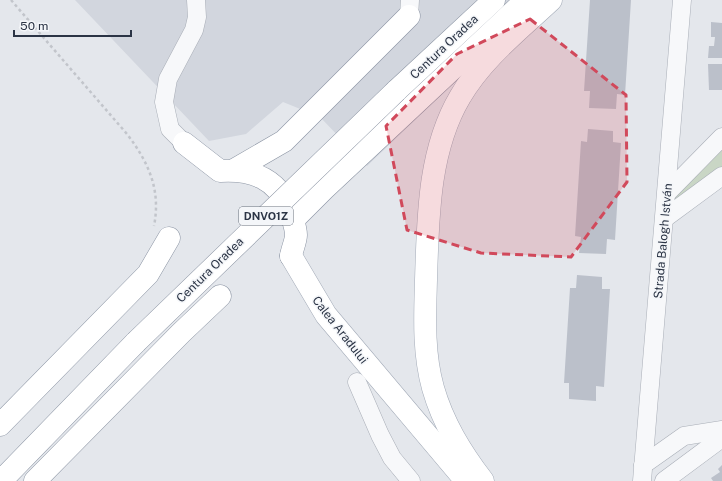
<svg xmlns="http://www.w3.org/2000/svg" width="722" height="481" font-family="'Public Sans',sans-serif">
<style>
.built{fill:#d2d6de}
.green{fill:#c9d6c5}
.building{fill:#bbc0ca}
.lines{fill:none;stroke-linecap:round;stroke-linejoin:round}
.minor-casing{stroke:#a9aeb7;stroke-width:19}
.major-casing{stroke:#a3abb8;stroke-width:23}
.highway-casing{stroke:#8b94a3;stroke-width:23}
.path{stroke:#c2c5cb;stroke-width:2.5;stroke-dasharray:3 3;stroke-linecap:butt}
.minor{stroke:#f7f8fa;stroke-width:18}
.major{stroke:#fff;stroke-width:22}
.highway{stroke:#fff;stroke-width:22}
.highway-bridge-casing{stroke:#8b94a3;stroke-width:23;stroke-linecap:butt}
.highway-bridge{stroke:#fff;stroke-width:22}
.marked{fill:#d1495b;fill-opacity:0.2;stroke:#d1495b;stroke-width:3;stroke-dasharray:8 5;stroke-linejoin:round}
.labels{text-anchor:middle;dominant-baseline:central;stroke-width:3;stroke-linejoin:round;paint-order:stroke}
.shield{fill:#f4f6f9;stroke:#676e7b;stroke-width:1}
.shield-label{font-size:11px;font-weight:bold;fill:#2b3445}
.street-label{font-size:12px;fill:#2b3445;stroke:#f4f6f9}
</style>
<rect width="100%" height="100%" fill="#e4e7ec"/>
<!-- built -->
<path class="built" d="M75,0h466l-174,166 -47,-49 -37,-15 -37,32 -37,7z"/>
<!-- green -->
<path class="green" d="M722,137v39l-57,42 2,-25z"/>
<!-- building -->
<g class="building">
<path d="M590,0h41l-6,95 -8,-1 -1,15 -27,-1 1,-17h-6z"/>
<path d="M711,22l11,1v35h-14l1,-12h5l1,-9h-4z"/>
<path d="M708,64h14v26h-13z"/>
<path d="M588,129l25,2v11l8,1 -6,97 -8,-1 -1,15 -27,-1 2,-16 -6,-1 6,-95 6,1z"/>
<path d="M577,275l25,2v12h8l-6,98 -8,-1v15l-27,-2v-16h-5l6,-95h6z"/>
<path d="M722,465v16h-9l-2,-3 9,-6 -2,-3z"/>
</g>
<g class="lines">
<defs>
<g id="minor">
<path d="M409,16l1,-16"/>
<path d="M184,143l-14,-14 -6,-27 4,-23 26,-49 3,-13 -1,-17"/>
<path d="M667,193l55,-56"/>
<path d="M665,218l57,-42"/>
<path d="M357,382l23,53 12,23 19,23"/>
<path d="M643,465l41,-29 38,-6"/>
<path d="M642,481l40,-481"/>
<path d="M664,481l58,-43"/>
</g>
<g id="major">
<path d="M291,256l35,59 140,166"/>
<path d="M483,481c-22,-29 -40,-58 -50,-93 -10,-36 -8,-72 -7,-108 2,-61 2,-129 34,-183 22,-38 59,-67 91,-97"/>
</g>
<g id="highway">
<path d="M396,91l98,-91"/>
<path d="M184,143l36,28c32,-2 57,7 70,39 2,8 6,17 6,25 0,6 -4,14 -5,21"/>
<path d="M234,170l50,-29 125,-125"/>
<path d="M293,220l31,-31 202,-189"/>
<path d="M0,425l148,-151 21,-36"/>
<path d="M1,481l135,-139"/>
<path d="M35,481l146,-148 39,-37"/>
</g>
</defs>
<!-- minor casing -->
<use href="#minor" class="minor-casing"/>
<!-- major casing -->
<use href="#major" class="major-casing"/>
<!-- highway casing -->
<use href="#highway" class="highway-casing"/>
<!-- path -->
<path class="path" d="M11,0l116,134c22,29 34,56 27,92"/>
<!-- minor -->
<use href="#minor" class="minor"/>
<!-- major -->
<use href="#major" class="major"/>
<!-- highway -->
<use href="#highway" class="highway"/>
<defs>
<path id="highway-bridge" d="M136,342l260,-251"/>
</defs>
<!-- highway-bridge casing -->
<use href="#highway-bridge" class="highway-bridge-casing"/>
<!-- highway-bridge -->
<use href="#highway-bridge" class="highway-bridge"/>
</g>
<!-- marked area -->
<path class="marked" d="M530,19l96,76 1,87 -56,75 -90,-4 -74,-23 -21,-104 71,-72z"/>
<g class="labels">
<!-- shield labels -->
<rect class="shield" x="239" y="207" width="54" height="18" rx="3"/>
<g class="shield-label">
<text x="266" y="216">DNVO1Z</text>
</g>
<!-- street labels -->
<g class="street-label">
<text transform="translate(444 47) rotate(-43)">Centura Oradea</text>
<text transform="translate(663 241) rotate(-85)">Strada Balogh István</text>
<text transform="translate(210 270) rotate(-44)">Centura Oradea</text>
<text transform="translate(340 330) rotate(52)">Calea Aradului</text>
</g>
</g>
<!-- scale -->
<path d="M14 30v6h117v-6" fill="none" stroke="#2b3445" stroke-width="2"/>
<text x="20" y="30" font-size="12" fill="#2b3445" stroke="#f4f6f9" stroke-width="3" paint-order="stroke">50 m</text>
</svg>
